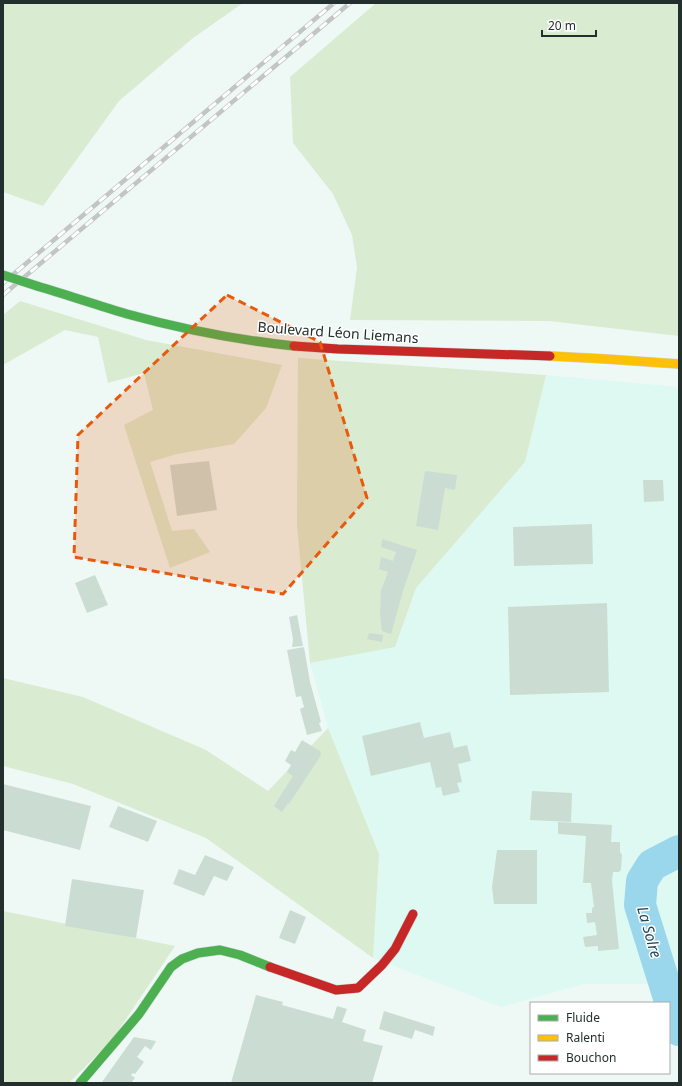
<svg xmlns="http://www.w3.org/2000/svg" width="682" height="1086" font-family="'Noto Sans',sans-serif">
<style>
.built{fill:#ddf9f2}
.green{fill:#d9ebd1}
.lines{fill:none;stroke-linecap:round;stroke-linejoin:round}
.river{stroke:#9ad7ec;stroke-width:32}
.building{fill:#cbddd3}
.fast-casing{stroke:#cbd6d3;stroke-width:10}
.slow-casing{stroke:#cbd6d3;stroke-width:10}
.jam-casing{stroke:#cbd6d3;stroke-width:10}
.fast{stroke:#4caf50;stroke-width:9}
.slow{stroke:#ffc107;stroke-width:9}
.jam{stroke:#c62828;stroke-width:9}
.rail-casing{stroke:#c2c5c4;stroke-width:4.5}
.rail{stroke:#fff;stroke-width:3;stroke-dasharray:9;stroke-linecap:butt}
.fast-bridge-casing{stroke:#cbd6d3;stroke-width:10;stroke-linecap:butt}
.fast-bridge{stroke:#4caf50;stroke-width:9}
.marked{fill:#e8590c;fill-opacity:0.2;stroke:#e8590c;stroke-width:3;stroke-dasharray:8 5;stroke-linejoin:round}
.labels{text-anchor:middle;dominant-baseline:central;stroke-width:3;stroke-linejoin:round;paint-order:stroke}
.street-label{font-size:14px;fill:#232f2c;stroke:#fff}
.water-label{font-size:15px;font-style:italic;fill:#214654;stroke:#fff}
</style>
<rect width="100%" height="100%" fill="#eef9f6"/>
<!-- built -->
<path class="built" d="M546,375l133,12v605l-32,-8h-63l-83,23 -128,-49 6,-104 -51,-126 -18,-65 85,-16 21,-59 109,-126z"/>
<!-- green -->
<g class="green">
<path d="M3,3h240l-50,35 -74,63 -76,105 -40,-14z"/>
<path d="M376,3h303v333l-130,-15 -199,-1 7,-53 -5,-32 -19,-41 -40,-51 -3,-66z"/>
<path d="M20,301l126,39 136,25 -16,43 -32,36 -57,10 -27,8 22,69 22,-2 16,23 -40,16 -46,-143 29,-15 -9,-37 -36,10 -10,-46 -33,-7 -62,35v-50z"/>
<path d="M298,358l248,17 -21,87 -109,126 -21,59 -85,16 -13,-138z"/>
<path d="M3,678l80,19 123,53 62,41 60,-63 51,126 -6,104 -167,-120 -133,-54 -70,-18z"/>
<path d="M3,911l172,35 -63,94 -43,43h-66z"/>
</g>
<g class="lines">
<!-- river -->
<path class="river" d="M679,851l-27,14 -10,16 -2,24 39,125"/>
</g>
<!-- building -->
<g class="building">
<path d="M209,461l8,49 -40,6 -7,-51z"/>
<path d="M425,471l32,4 -2,15 -10,-2 -7,42 -22,-4z"/>
<path d="M643,480h20l1,21 -20,1z"/>
<path d="M592,524l1,40 -79,2 -1,-39z"/>
<path d="M382,539l35,11 -14,41 -12,43 -9,-3 -2,-17 1,-23 7,-19 -9,-3 2,-12 12,4 3,-9 -15,-5z"/>
<path d="M95,575l13,30 -21,8 -12,-30z"/>
<path d="M607,603l2,89 -99,3 -2,-88z"/>
<path d="M297,615l6,31 -11,1 1,-8 -4,-22z"/>
<path d="M369,633l14,2 -1,7 -15,-3z"/>
<path d="M304,647l6,35 11,40 -2,1 3,8 -15,4 -7,-26 4,-2 -3,-11 -5,1 -9,-47z"/>
<path d="M420,722l4,16 26,-6 4,16 13,-3 4,16 -13,3 4,18 -5,1 3,9 -17,4 -2,-9 -5,1 -6,-26 -59,14 -9,-40z"/>
<path d="M302,740l18,11 1,4 -32,49 -1,-1 -6,9 -8,-6 19,-30 -6,-4 4,-7 -6,-4 6,-11 4,2z"/>
<path d="M3,784l88,22 -11,44 -77,-20z"/>
<path d="M532,791l40,2 -1,29 -41,-2z"/>
<path d="M118,806l39,15 -9,21 -39,-15z"/>
<path d="M558,822l54,3 -1,17h9v10l2,3 -1,15 -2,2h-6l-1,9 7,68 -21,2v-5l-13,1 -2,-10 14,-2 -2,-13 -8,1 -1,-10h6v-5l2,-1 -3,-24h-8l3,-47 -28,-2z"/>
<path d="M497,850h40v54h-43l-2,-17z"/>
<path d="M205,855l29,12 -7,14 -13,-5 -10,20 -31,-12 6,-15 16,6z"/>
<path d="M72,879l72,11 -8,48 -71,-12z"/>
<path d="M290,910l16,7 -11,27 -16,-6z"/>
<path d="M256,995l27,7 -1,3 51,14 4,-13 10,3 -5,13 24,8 -3,11 20,5 -11,37h-141z"/>
<path d="M384,1011l51,16 -2,9 -18,-6 -3,9 -33,-10z"/>
<path d="M134,1037l22,4 -5,9 -6,-4 -8,11 7,5 -9,12 -2,-1 -2,2 4,3 -4,5h-29v-1z"/>
</g>
<g class="lines">
<defs>
<g id="fast">
<path d="M37,286c30,9 60,19 90,28 54,15 111,26 167,32"/>
<path d="M80,1083l59,-69 32,-47 11,-8 16,-6 22,-3 20,5 30,12"/>
</g>
<path id="slow" d="M550,356l56,3 73,5"/>
<g id="jam">
<path d="M294,346l44,3 212,7"/>
<path d="M270,967l66,23 22,-2 24,-23 13,-16 18,-35"/>
</g>
</defs>
<!-- fast casing -->
<use href="#fast" class="fast-casing"/>
<!-- slow casing -->
<use href="#slow" class="slow-casing"/>
<!-- jam casing -->
<use href="#jam" class="jam-casing"/>
<!-- fast -->
<use href="#fast" class="fast"/>
<!-- slow -->
<use href="#slow" class="slow"/>
<!-- jam -->
<use href="#jam" class="jam"/>
<defs>
<g id="rail">
<path d="M3,283l331,-280"/>
<path d="M3,295l347,-292"/>
</g>
</defs>
<!-- rail casing -->
<use href="#rail" class="rail-casing"/>
<!-- rail -->
<use href="#rail" class="rail"/>
<defs>
<path id="fast-bridge" d="M3,275l34,11"/>
</defs>
<!-- fast-bridge casing -->
<use href="#fast-bridge" class="fast-bridge-casing"/>
<!-- fast-bridge -->
<use href="#fast-bridge" class="fast-bridge"/>
</g>
<!-- marked area -->
<path class="marked" d="M227,295l93,47 47,156 -84,96 -209,-37 4,-122z"/>
<g class="labels">
<!-- street labels -->
<g class="street-label">
<text transform="translate(338 332) rotate(4)">Boulevard Léon Liemans</text>
</g>
<!-- water labels -->
<g class="water-label">
<text transform="translate(650 932) rotate(74)">La Solre</text>
</g>
</g>
<!-- border -->
<rect width="682" height="1086" fill="none" stroke="#232f2c" stroke-width="8"/>
<!-- legend -->
<rect x="530" y="1002" width="140" height="72" fill="#ffffff" stroke="#a7acab"/>
<rect x="538" y="1015" width="20" height="6" fill="#4caf50" stroke="#a7acab"/>
<text x="566" y="1022" font-size="12" fill="#232f2c">Fluide</text>
<rect x="538" y="1035" width="20" height="6" fill="#ffc107" stroke="#a7acab"/>
<text x="566" y="1042" font-size="12" fill="#232f2c">Ralenti</text>
<rect x="538" y="1055" width="20" height="6" fill="#c62828" stroke="#a7acab"/>
<text x="566" y="1062" font-size="12" fill="#232f2c">Bouchon</text>
<!-- scale -->
<path d="M542 30v6h54v-6" fill="none" stroke="#232f2c" stroke-width="2"/>
<text x="548" y="30" font-size="12" fill="#232f2c" stroke="#ffffff" stroke-width="3" paint-order="stroke">20 m</text>
</svg>
